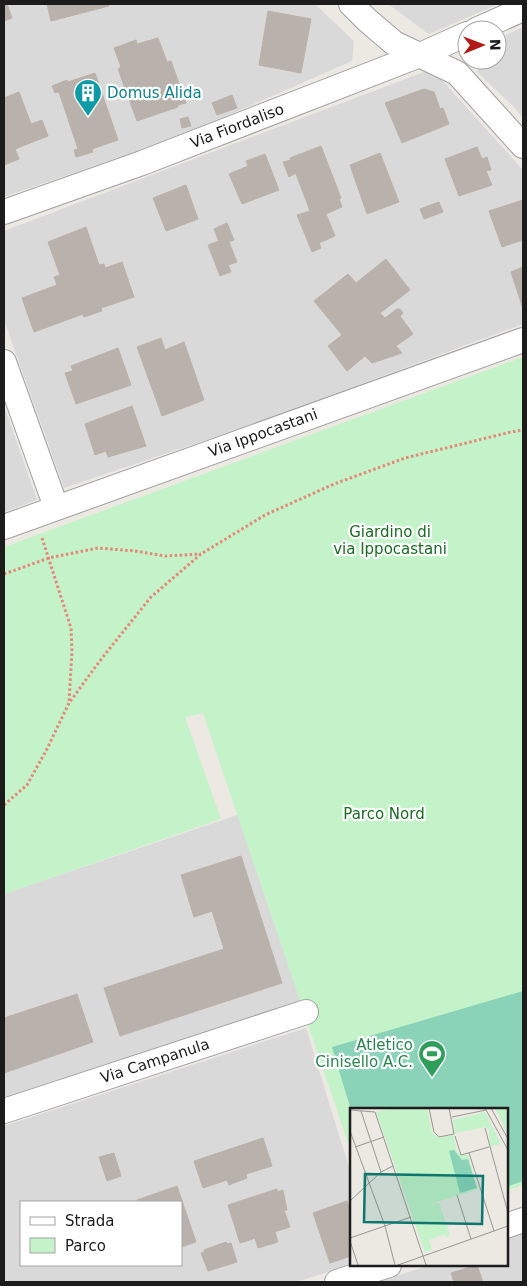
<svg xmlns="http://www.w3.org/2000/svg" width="527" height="1286" font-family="'DejaVu Sans',sans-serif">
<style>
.residential{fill:#dad9d9;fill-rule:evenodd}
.park{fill:#c4f2c9}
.pitch{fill:#8ad3b8}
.building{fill:#b9b2ac;stroke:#bcb1a7}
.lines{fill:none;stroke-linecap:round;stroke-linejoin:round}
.street-casing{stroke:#a0a0a0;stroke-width:26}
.path{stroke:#e88678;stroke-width:3;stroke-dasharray:2.5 2.5;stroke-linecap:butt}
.street{stroke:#fff;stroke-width:24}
.labels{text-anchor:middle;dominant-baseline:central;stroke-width:4.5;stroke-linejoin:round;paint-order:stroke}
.culture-label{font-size:15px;fill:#0d838f;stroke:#fff;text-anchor:start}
.street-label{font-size:15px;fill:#1c1c1c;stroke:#fff}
.park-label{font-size:15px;fill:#186d20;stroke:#fff}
.leisure-label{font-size:15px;fill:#27864d;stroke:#fff;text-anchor:end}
.inset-road{fill:none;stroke:#999793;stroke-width:1}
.view{fill:#0f766e;fill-opacity:0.15;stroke:#0f766e;stroke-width:2.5}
.inset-edge{fill:none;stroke:#1c1c1c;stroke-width:2.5}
</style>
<rect width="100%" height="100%" fill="#ece9e3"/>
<!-- residential -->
<g class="residential">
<path d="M4,4h311l39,37 -2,20 -146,64 -58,22 -144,50z"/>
<path d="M388,4h110l-69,30z"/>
<path d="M523,27v91l-9,-11 -37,-35 1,-12h19v-21z"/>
<path d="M432,69l91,101v154l-267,99 -192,65 -60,-168v-89z"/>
<path d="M4,406l33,94 -33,12z"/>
<path d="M249,811l64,190 -309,99v-206z"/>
<path d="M306,1028l45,146v91l-55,17h-292v-156zM21,1202h160v63h-160z"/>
<path d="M523,1233v49h-145l52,-17h76v-26z"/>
</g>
<!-- park -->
<path class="park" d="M523,357v828l-17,6v-81h-155v42l-148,-439 -18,4 36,102 -217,75v-347z"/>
<!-- pitch -->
<path class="pitch" d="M523,991v190l-17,6v-77h-155l-19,-63z"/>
<!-- building -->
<g class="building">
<path d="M4,4h3l5,14 -8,3z"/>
<path d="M47,4h61l1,2 -58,15z"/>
<path d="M268,11l43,8 -10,54 -42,-8z"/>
<path d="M158,38l9,24 4,-1 15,42 -8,2v2l-41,14 -19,-52 3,-2 -7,-19 22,-8 1,4z"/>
<path d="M95,73l23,67 -26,9 1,3 -17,5 -2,-7 4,-1 -19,-57 -4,1 -3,-7 15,-6 1,2z"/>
<path d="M424,89l10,3 6,17 3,-1 6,16 -47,19 -17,-40z"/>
<path d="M19,92l12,32 11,-4 6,16 -33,13 4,10 -15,6v-67z"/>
<path d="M232,95l5,13 -20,7 -5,-12z"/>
<path d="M188,117l3,9 -9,2 -2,-9z"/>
<path d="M321,146l20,52 -2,1 3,8 -16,7 9,22 -16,7 2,5 -9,4 -15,-37 13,-4 -20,-53z"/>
<path d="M477,147l5,12 5,-2 4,13 -5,1 6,14 -33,11 -14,-37z"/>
<path d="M380,153l19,49 -32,12 -17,-49z"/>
<path d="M265,154l14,36 -37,14 -13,-30 19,-8 -2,-5z"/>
<path d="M291,160l5,13 -7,4 -6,-15z"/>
<path d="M186,185l12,34 -32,12 -13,-33z"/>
<path d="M523,200v40l-21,7 -13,-36z"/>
<path d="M439,202l4,10 -19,7 -4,-10z"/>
<path d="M227,223l7,17 -5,2 8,20 -9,3 -14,-36z"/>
<path d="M86,227l13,38 5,-1 1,4 17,-6 12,35 -33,11 1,3 -18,6 -1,-3 -49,18 -12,-34 35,-13 -3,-8 6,-2 -12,-33z"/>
<path d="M219,241l12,31 -11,4 -12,-31z"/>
<path d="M386,259l24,31 -30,23 5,5 12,-9h3l3,4 -3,3 13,18 -17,12 6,7 -30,10 -7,-7 -18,15 -19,-25 14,-11 -28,-34 34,-27 8,9z"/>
<path d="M523,267v42l-12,-37z"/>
<path d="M161,338l4,12 19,-8 20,58 -42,16 -25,-69z"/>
<path d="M118,348l13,37 -55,19 -11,-31 8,-2 -2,-5z"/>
<path d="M132,406l14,40 -38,11 -2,-6 -11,4 -10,-31z"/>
<path d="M241,856l41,127 -162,53 -16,-48 120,-39 -12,-38 -18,6 -13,-42z"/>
<path d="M77,994l16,48 -89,31v-55z"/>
<path d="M263,1138l9,28 -26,8 1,4 -18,7 -2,-5 -24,8 -9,-27z"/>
<path d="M114,1153l7,23 -14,5 -8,-24z"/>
<path d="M177,1186l19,56 -15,5v-45h-43l-1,-2z"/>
<path d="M277,1189v3l6,-2 4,20h-3l6,17 -50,16 -12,-38z"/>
<path d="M347,1201l4,10v45l-21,7 -17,-50z"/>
<path d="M275,1232l3,10 -20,6 -3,-10z"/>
<path d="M226,1242l1,2 4,-1 6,19 -29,9 -7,-18 3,-1v-2z"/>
<path d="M477,1265l6,17h-29l-3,-9z"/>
</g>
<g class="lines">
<defs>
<g id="street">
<path d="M351,4l16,16 27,23 63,30 66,73"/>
<path d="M476,30l47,-21"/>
<path d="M4,212l138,-49 278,-108 47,-21"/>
<path d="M4,362l52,145"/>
<path d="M4,527l519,-187"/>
<path d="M4,1111l302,-99"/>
<path d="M506,1226l17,-6"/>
<path d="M337,1282l52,-17"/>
</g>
</defs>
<!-- street casing -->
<use href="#street" class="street-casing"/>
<!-- path -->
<g class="path">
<path d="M42,538l29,90 1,23 -3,51"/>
<path d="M4,574l45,-16 49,-10 37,3 30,5 36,-2"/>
<path d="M4,805l23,-20 20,-36 22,-46 33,-45 49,-61 50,-43 64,-39 69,-31 71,-26 106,-26 12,-2"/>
</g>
<!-- street -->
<use href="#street" class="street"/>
</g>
<!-- icons -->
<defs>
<symbol id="building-pin" viewBox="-11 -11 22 30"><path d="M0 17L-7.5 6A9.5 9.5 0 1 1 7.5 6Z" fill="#0f9aa8" stroke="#fff"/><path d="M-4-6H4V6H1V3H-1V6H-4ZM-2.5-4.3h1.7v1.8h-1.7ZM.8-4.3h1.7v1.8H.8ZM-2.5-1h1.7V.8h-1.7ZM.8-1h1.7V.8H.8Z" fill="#fff"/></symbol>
<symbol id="stadium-pin" viewBox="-11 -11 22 30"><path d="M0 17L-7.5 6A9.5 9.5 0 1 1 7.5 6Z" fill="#2e9e5b" stroke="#fff"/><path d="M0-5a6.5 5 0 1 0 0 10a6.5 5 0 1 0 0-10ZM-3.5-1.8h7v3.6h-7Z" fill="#fff"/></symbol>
</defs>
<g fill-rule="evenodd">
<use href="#building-pin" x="72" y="77" width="32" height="43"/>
<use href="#stadium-pin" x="416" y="1038" width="32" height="43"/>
</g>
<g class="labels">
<!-- culture labels -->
<g class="culture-label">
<text x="107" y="93">Domus Alida</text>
</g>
<!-- street labels -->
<g class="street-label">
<text transform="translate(237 126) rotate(-21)">Via Fiordaliso</text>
<text transform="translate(263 433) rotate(-20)">Via Ippocastani</text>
<text transform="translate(155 1061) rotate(-18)">Via Campanula</text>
</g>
<!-- park labels -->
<g class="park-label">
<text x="390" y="532">Giardino di<tspan x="390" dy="17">via Ippocastani</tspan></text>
<text x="384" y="814">Parco Nord</text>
</g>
<!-- leisure labels -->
<g class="leisure-label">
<text x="413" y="1045">Atletico<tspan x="413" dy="17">Cinisello A.C.</tspan></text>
</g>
</g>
<!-- overview -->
<g transform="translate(350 1108)">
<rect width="158" height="158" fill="#ece9e3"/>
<path d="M44,0h33l5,25 7,5 14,-3 4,18 11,2 10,34 -48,15 9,-1 11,31 -3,4 -2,-4 -16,6 3,10 -7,2 -49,-140zM145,0h11l1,24zM135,4l16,32 -11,2 -1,-17 -3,-2 -31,6 -2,-13z" fill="#c4f2c9"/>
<path d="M104,42l8,10 6,-1 9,29 -17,5 -11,-42z" fill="#8ad3b8"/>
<path class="inset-road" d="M79,0l5,24 5,5 15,-3 -5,-26M135,0l23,42M141,0l17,31M0,2l25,2 51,153M11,3l20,61M102,9l34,-7M135,20l23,85M0,23l35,95 10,39M105,28l6,19 28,-8M5,39l29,-10M119,45l25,78M107,87l14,44M0,93l31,-29 12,-6M0,130l61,-21M0,133l8,24M48,157l110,-39"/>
<path class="view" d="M15,66l118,2 -1,48 -118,-2z"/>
<rect width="158" height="158" class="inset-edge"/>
</g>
<!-- border -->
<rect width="527" height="1286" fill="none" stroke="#1c1c1c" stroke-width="10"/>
<!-- legend -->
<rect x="20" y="1201" width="162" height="65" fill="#ffffff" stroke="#a4a4a4"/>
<rect x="30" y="1217" width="25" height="8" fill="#ffffff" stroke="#a4a4a4"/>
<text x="65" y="1226" font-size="15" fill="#1c1c1c">Strada</text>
<rect x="30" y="1238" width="25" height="15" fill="#c4f2c9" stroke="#a4a4a4"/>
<text x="65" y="1251" font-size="15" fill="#1c1c1c">Parco</text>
<!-- north arrow -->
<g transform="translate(482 45) rotate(89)"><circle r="24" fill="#ffffff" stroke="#a4a4a4"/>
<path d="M0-4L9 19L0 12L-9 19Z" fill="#b11a17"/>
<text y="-8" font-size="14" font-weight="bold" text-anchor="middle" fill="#1c1c1c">N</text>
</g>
</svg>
